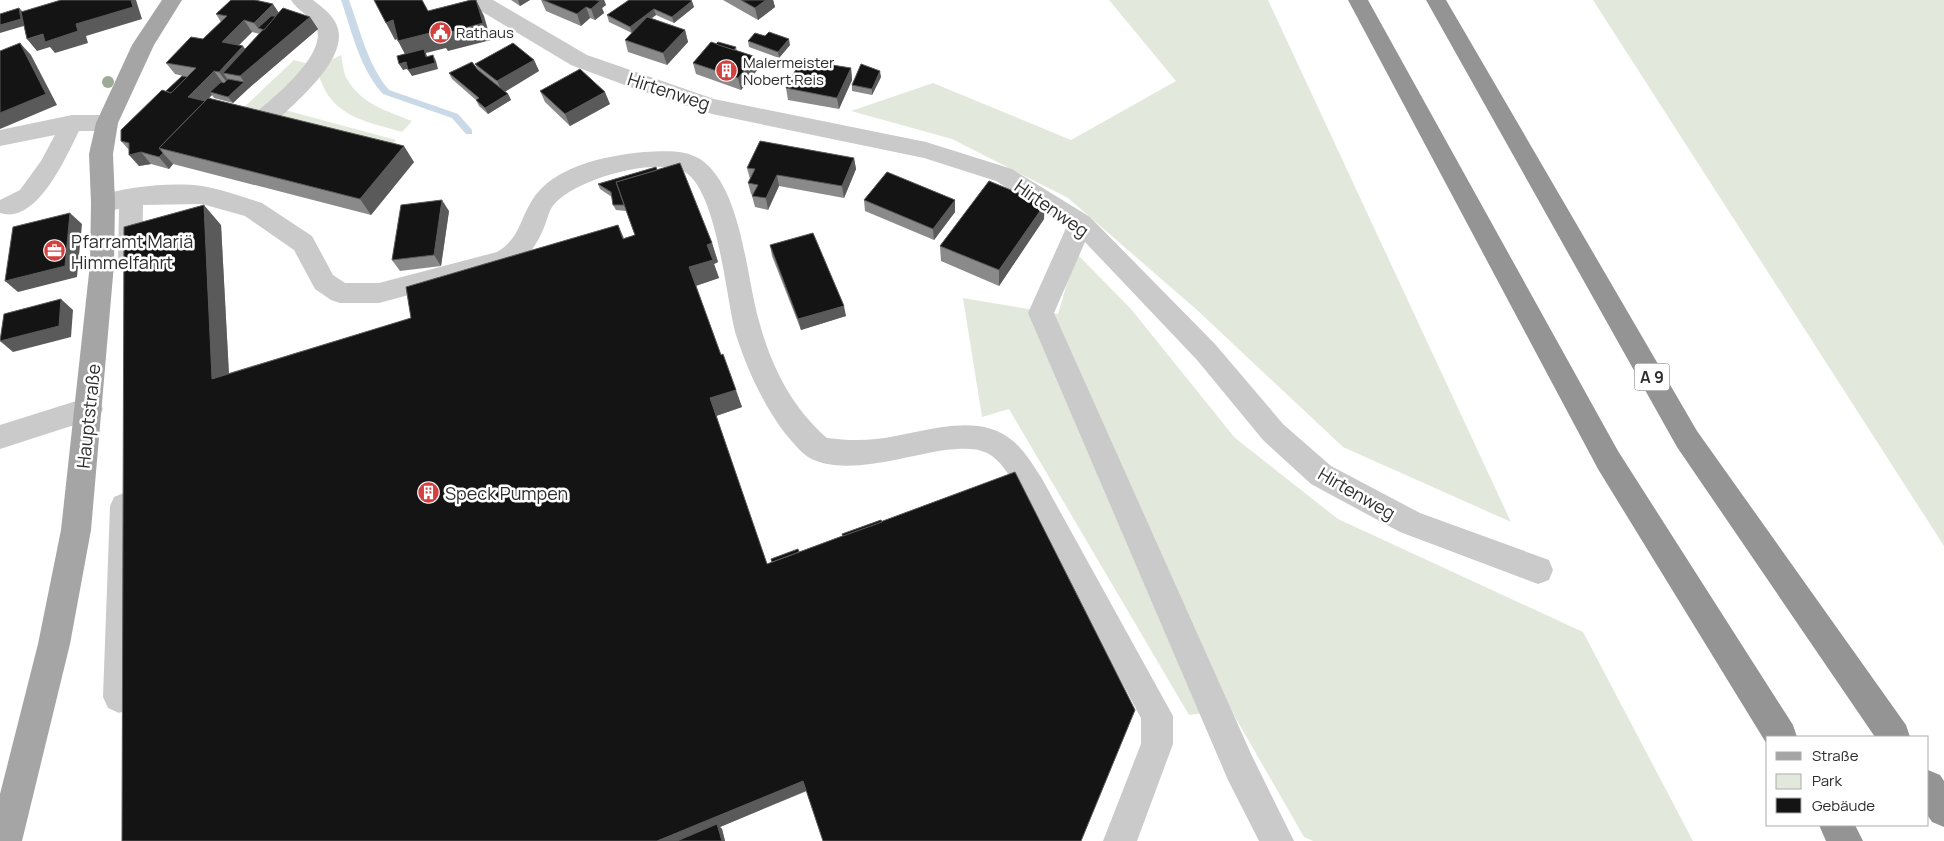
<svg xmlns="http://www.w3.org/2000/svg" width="1944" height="841" font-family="Manrope,sans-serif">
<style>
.green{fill:#e2e9dc}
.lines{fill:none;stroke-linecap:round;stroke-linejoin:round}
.stream{fill:#c9d9e7;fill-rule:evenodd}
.minor{fill:#cacaca;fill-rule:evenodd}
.major{fill:#a5a5a5;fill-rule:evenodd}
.highway{fill:#949494;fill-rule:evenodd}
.tree{fill:#9daa95}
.wall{fill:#8a8a8a;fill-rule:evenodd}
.shaded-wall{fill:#5a5a5a}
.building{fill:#141414;stroke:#5a5a5a}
.labels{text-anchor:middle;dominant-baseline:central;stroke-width:5;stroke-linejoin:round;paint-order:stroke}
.far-poi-label{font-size:15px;fill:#2d2d2d;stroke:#fff;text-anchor:start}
.shield{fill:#fff;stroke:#6c6c6c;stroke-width:1}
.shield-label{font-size:16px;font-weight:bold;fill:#2d2d2d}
.street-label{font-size:18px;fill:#2d2d2d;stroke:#fff}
.poi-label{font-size:18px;fill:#2d2d2d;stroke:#fff;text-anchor:start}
</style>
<rect width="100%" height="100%" fill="#fff"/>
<!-- green -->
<g class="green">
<path d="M1109,0h159l243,522 -168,-75 -146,-137 -129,-112 -116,-59 -101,-28 82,-28 138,57 105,-59z"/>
<path d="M1593,0h351v546z"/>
<path d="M341,55c2,8 2,17 6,24 14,25 40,32 65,42l-10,11c-37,-11 -70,-15 -83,-56l12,-16z"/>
<path d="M294,60l15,4 -55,52 -15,-4z"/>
<path d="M285,110l111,30 -10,11 -111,-30z"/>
<path d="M1076,253l55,56 104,129 103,81 245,113 110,209h-380l-9,-4 -73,-127 -42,5 -180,-306 -27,8 -19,-119 95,16z"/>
</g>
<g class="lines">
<!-- stream -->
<path class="stream" d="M341,0h8c11,30 19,66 40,90l69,24 14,16v4h-6l-14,-16 -69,-24c-23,-25 -31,-62 -42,-94z"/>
<!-- minor -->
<g class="minor">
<path d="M291,0h22c9,7 20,15 24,26 13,32 -42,77 -63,97l-8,2 -8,-2 -3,-6 3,-6c17,-15 73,-60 57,-86 -6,-10 -18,-15 -24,-25z"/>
<path d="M468,0h25l94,55 127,44 212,43 86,27 78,48 125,127 68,80 48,42 89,47 129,47 4,10 -4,10 -11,4 -138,-52 -89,-48 -48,-44 -66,-80 -112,-118 -31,71 198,443 42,85h-35l-31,-61 -200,-467 39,-87 -71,-45 -72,-23 -212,-44 -82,-27 -59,-22 -100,-60z"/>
<path d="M72,115h35l8,2 3,6 -3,6 -8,2h-28c-13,26 -42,94 -79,82v-13l20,-10 21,-29 14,-26 -55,11v-16z"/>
<path d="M644,152c17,-1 41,-3 56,7 42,28 46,118 59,162 12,45 33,87 68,117 16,2 32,3 49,1 42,-4 100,-30 137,2 12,10 20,24 28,36l132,239v28l-36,97h-34l38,-97v-26l-120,-223c-9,-14 -18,-34 -34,-42 -12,-6 -29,-4 -42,-3 -37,5 -102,28 -137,7 -9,-6 -17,-17 -24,-25 -21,-28 -37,-63 -48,-97 -10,-35 -19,-152 -55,-165 -30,-12 -110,10 -129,37 -3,5 -5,12 -7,18 -7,18 -16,32 -32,42l-134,36h-39l-9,-3 -16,-11 -21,-39 -49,-34 -43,-12 -59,1 -1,58 -3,7 -9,3 -9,-3 -3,-7 1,-54 -16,3 -8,-3 -4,-6 4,-6c31,-10 74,-15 107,-11 19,3 41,11 60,17l50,33 21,39 12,8h34l118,-31c22,-13 22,-30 34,-50 21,-36 74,-46 113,-50z"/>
<path d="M89,397l10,4 4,8 -4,8 -99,32v-24z"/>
<path d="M124,493l10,4 4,9 -3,191 -5,11 -11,5 -11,-5 -5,-11 7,-191 4,-9z"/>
</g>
<!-- major -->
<path class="major" d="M162,0h20l-28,45 -36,78 -5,31 2,49 -1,61 -23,266 -21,114 -48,197h-22v-47l38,-150 23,-114 29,-266 1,-61 -2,-49 7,-31 36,-78z"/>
<!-- highway -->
<g class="highway">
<path d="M1348,0h20l250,451 175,274 4,12h-29v9l-170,-277z"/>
<path d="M1426,0h20l251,431 209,294 4,12h-35l-198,-290z"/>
<path d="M1928,770l12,5 4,6v46l-12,-5 -4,-6z"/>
<path d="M1819,825h36l8,16h-37z"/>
</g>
</g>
<!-- trees -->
<circle class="tree" cx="108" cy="82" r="6"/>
<!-- wall -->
<g class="wall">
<path d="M511,0h19l-10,6z"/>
<path d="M541,0h63l2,5 -4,3 2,5 -9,7 -5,-2 -9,8 -35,-15z"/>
<path d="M629,0l65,7 -20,16 -18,-8 -5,3 34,12 3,12 -21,23 -39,-13 -3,-12 7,-7 -23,-11 -2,-7z"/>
<path d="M723,0h50l2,7 -17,13z"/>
<path d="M279,13l31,4 8,12 -69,59 -16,15 -19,-5 -2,-3 -7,6 209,61 -43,53 -198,-51 -4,5 -18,-5 -12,2 -10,-16 -8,-9 45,-50 21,-14 -12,-3 -9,-11 37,-24 18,-17 -5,-8zM252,32l8,2 -15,15 -6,-4z"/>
<path d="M748,41l42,4 -11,13 -30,-11z"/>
<path d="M716,44l20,3 1,4 19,6 2,12 -17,21 -45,-16 -3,-11z"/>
<path d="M534,60l5,11 -34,20 3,3 3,6 -23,14 -9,-8 -3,-6 -24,-21 -3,-6 29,-3 -3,-6z"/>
<path d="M851,68l1,12 -13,29 -51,-9 -2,-12z"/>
<path d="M881,77l-9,18 -20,-4v-6z"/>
<path d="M540,91l70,13 -40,22 -25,-24z"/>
<path d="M854,158l2,11 -12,29 -65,-12 -11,24 -13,-3 -3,-11 1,-1 -2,-1 -3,-11 2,-4 -3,-11z"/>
<path d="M657,170l55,73 6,19 -4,2 5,14 -23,8 25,69 21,52 -26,9 51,148 75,-28 39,-16 -74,271 -87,36 2,2 3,12h-603l99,-616 8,148 182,-55 207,-93 6,13 11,-3 -9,-24 -10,-1 -3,-5 -1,-8 -12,-8 -2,-5z"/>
<path d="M864,200h91v12l-21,28 -69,-29z"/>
<path d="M449,211l-8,55 -41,5 -8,-11z"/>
<path d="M1044,219l-45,67 -58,-25 -1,-15z"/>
<path d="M770,245l76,71 -45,14 -29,-74z"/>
</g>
<!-- shaded-wall -->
<g class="shaded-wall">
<path d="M131,0h5l6,19 -56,17 2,7 -33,10 -5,-6 -13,4 -10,-12 49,-15z"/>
<path d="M476,0l8,16 7,24 -43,11 -2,-3 -20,5 3,10 -22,-5 -9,-17z"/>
<path d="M518,0h12l-10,6z"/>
<path d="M595,0h9l2,5 -4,3 2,5 -9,7 -4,-11z"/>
<path d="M766,0h7l2,7 -17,13 -3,-12z"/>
<path d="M692,1l2,6 -20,16 -2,-6z"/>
<path d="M273,4l8,12 -23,12 -4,-5z"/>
<path d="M586,7l4,11 -9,8 -4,-12z"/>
<path d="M19,8l6,6 2,11 -27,8v-8z"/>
<path d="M654,9l2,6 -24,18 -2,-6z"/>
<path d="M310,17l8,12 -69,59 -16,15 -5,-6 16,-15 -4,-6z"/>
<path d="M244,20l8,12 -22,22 -8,-12z"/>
<path d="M393,20l9,17 -7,3 -9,-17z"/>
<path d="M685,30l3,12 -21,23 -4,-12z"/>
<path d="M789,39l1,6 -11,13 -1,-6z"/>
<path d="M20,43l11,12 26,50 -57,24v-16z"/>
<path d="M243,46l8,11 -28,16 7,9 -2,2 -9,-12z"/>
<path d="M433,55l3,6 2,8 -26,7 -4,-6z"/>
<path d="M756,57l2,12 -17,21 -3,-12z"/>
<path d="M534,60l5,11 -36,22 -6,-12z"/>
<path d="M406,62l4,6 -7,2 -4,-6z"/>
<path d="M851,68l1,12 -13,29 -2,-11z"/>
<path d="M214,71l9,12 -13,9 2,3 -14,14 -10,-12z"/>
<path d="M880,71l1,6 -9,18v-6z"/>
<path d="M605,92l5,12 -40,22 -5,-12z"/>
<path d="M508,94l3,6 -23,14 -3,-6z"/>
<path d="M404,146l10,16 -43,53 -11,-16z"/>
<path d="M141,152l10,12 -12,2 -10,-11z"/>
<path d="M163,153l10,11 -4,5 -10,-12z"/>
<path d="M854,158l2,11 -12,29 -2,-12z"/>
<path d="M777,175l2,11 -11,24 -2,-12z"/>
<path d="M442,200l7,11 -8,55 -7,-11z"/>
<path d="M955,200v12l-21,28 -1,-11z"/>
<path d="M1045,204l-1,15 -45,67v-16z"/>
<path d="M204,205l17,20 9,171 -18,-17z"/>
<path d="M70,213l12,11 -5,53 -59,15 -13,-11z"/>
<path d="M712,243l6,19 -4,2 5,14 -24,8 -6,-19 18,-22z"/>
<path d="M61,299l12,11 -2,27 -58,15 -13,-11z"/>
<path d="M844,306l2,10 -45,14 -3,-11z"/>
<path d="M736,390l6,17 -26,9 56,163 -62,-181z"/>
<path d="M803,781l5,9 -88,37 2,2 3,12h-68z"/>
</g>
<!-- building -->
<g class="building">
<path d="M61,0h70l2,7 -57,17 2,7 -33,11 -2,-8 -16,5 -6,-27z"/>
<path d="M231,0h24l18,4 -19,19 -10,-3 -22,22 21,4 -24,26 -5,-1 -26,26 17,4 -46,47 4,5 -4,4 -18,-5 -12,3v-12l-8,-2v-11l41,-40 9,3 25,-25 -30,-5 25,-26 12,2 24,-23 -11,-2z"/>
<path d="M374,0h48l6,11 43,-11h5l7,23 -43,12 -2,-4 -40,10 -5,-21 -7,3z"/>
<path d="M543,0h53l4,1 -9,8 -5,-2 -9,7z"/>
<path d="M629,0h61l2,1 -20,16 -18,-8 -24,18 -23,-12z"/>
<path d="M741,0h25l-11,8z"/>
<path d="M19,8l2,11 -21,6v-11z"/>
<path d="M283,8l27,9 -70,59 -17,-3z"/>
<path d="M271,16h5l-12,14 -6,-2z"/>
<path d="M647,17l38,13 -22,23 -38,-13z"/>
<path d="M769,32l20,7 -11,13 -30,-11 7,-8 10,3z"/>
<path d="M711,42l45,15 -18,21 -45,-15z"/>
<path d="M718,42l18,5 -2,3 -18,-6z"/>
<path d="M20,43l26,51 -46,19v-62z"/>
<path d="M513,43l21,17 -37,21 -22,-17z"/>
<path d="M424,49l2,8 7,-2 2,8 -27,7 -2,-8 -7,2 -2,-8z"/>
<path d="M801,60l50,8 -14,30 -51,-10z"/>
<path d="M472,62l6,8 30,24 -23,14 -9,-8 3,-2 -30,-25z"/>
<path d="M861,64l19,7 -8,18 -20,-4z"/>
<path d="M580,69l25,23 -40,22 -25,-23z"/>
<path d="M182,76l5,1 -16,16 -5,-2z"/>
<path d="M228,79l16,3 -16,15 -18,-5 11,-10 3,1z"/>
<path d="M208,98l196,48 -44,53 -201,-51z"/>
<path d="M760,141l94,17 -12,28 -65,-11 -11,23 -14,-2 6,-11 -10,-2 7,-14 -8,-1z"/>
<path d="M680,163l32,80 -5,2 6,15 -24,7 32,88 2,-1 13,36 -26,8 57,166 248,-92 120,238 -54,131h-258l-20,-60 -146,60h-535l2,-614 80,-22 8,174 199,-61 -5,-31 212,-62 5,14 12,-4 -19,-53z"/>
<path d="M656,167l1,3 -41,12 8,23h-11l-2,-13 -13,-8z"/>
<path d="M887,172l68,28 -22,29 -69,-29z"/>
<path d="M989,181l56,23 -46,66 -59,-24z"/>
<path d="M442,200l-8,55 -42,5 9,-55z"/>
<path d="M70,213l-5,53 -60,15 8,-54z"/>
<path d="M813,233l31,73 -46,13 -28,-74z"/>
<path d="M61,299l-2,27 -59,15 4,-27z"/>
<path d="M881,520l1,2 -39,14 -1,-2z"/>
<path d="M798,549l1,3 -27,10 -1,-3z"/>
<path d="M717,824l5,17h-45z"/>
</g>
<!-- icons -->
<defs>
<symbol id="civic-disc" viewBox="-11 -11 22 22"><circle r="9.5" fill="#d4403f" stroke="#fff"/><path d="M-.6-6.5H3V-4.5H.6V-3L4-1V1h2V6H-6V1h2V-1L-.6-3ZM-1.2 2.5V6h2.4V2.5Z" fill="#fff"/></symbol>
<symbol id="building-disc" viewBox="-11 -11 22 22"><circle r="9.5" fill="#d4403f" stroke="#fff"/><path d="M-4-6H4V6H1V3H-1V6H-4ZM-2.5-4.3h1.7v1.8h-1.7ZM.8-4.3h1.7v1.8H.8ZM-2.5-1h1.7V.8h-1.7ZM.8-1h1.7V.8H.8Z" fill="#fff"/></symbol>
<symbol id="office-disc" viewBox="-11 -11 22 22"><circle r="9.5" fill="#d4403f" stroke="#fff"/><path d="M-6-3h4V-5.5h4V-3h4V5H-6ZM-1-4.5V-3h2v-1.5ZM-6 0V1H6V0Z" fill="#fff"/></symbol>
</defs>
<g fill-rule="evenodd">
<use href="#civic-disc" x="428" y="20" width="25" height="25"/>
<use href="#building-disc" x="714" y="58" width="25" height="25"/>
<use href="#office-disc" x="42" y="238" width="25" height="25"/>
<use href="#building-disc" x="416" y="480" width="25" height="25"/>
</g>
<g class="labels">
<!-- far-poi labels -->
<g class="far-poi-label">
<text x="456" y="32">Rathaus</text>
<text x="743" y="62">Malermeister<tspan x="743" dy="17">Nobert Reis</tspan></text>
</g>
<!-- shield labels -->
<rect class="shield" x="1634.5" y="363.5" width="35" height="27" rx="4"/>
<g class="shield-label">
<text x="1652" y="377">A 9</text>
</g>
<!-- street labels -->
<g class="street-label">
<text transform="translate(669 91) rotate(18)">Hirtenweg</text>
<text transform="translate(1052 208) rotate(35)">Hirtenweg</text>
<text transform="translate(88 416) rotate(-84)">Hauptstraße</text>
<text transform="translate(1357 493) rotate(30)">Hirtenweg</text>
</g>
<!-- poi labels -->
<g class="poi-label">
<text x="71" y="241">Pfarramt Mariä<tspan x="71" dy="21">Himmelfahrt</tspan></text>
<text x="445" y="493">Speck Pumpen</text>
</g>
</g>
<!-- legend -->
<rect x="1766" y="736" width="162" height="90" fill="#ffffff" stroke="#ababab"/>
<rect x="1776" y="752" width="25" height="8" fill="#a5a5a5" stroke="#ababab"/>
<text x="1812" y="761" font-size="15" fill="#2d2d2d">Straße</text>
<rect x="1776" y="774" width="25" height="15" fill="#e2e9dc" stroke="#ababab"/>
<text x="1812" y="786" font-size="15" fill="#2d2d2d">Park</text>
<rect x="1776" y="798" width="25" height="15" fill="#141414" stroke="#ababab"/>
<text x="1812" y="811" font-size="15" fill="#2d2d2d">Gebäude</text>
</svg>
